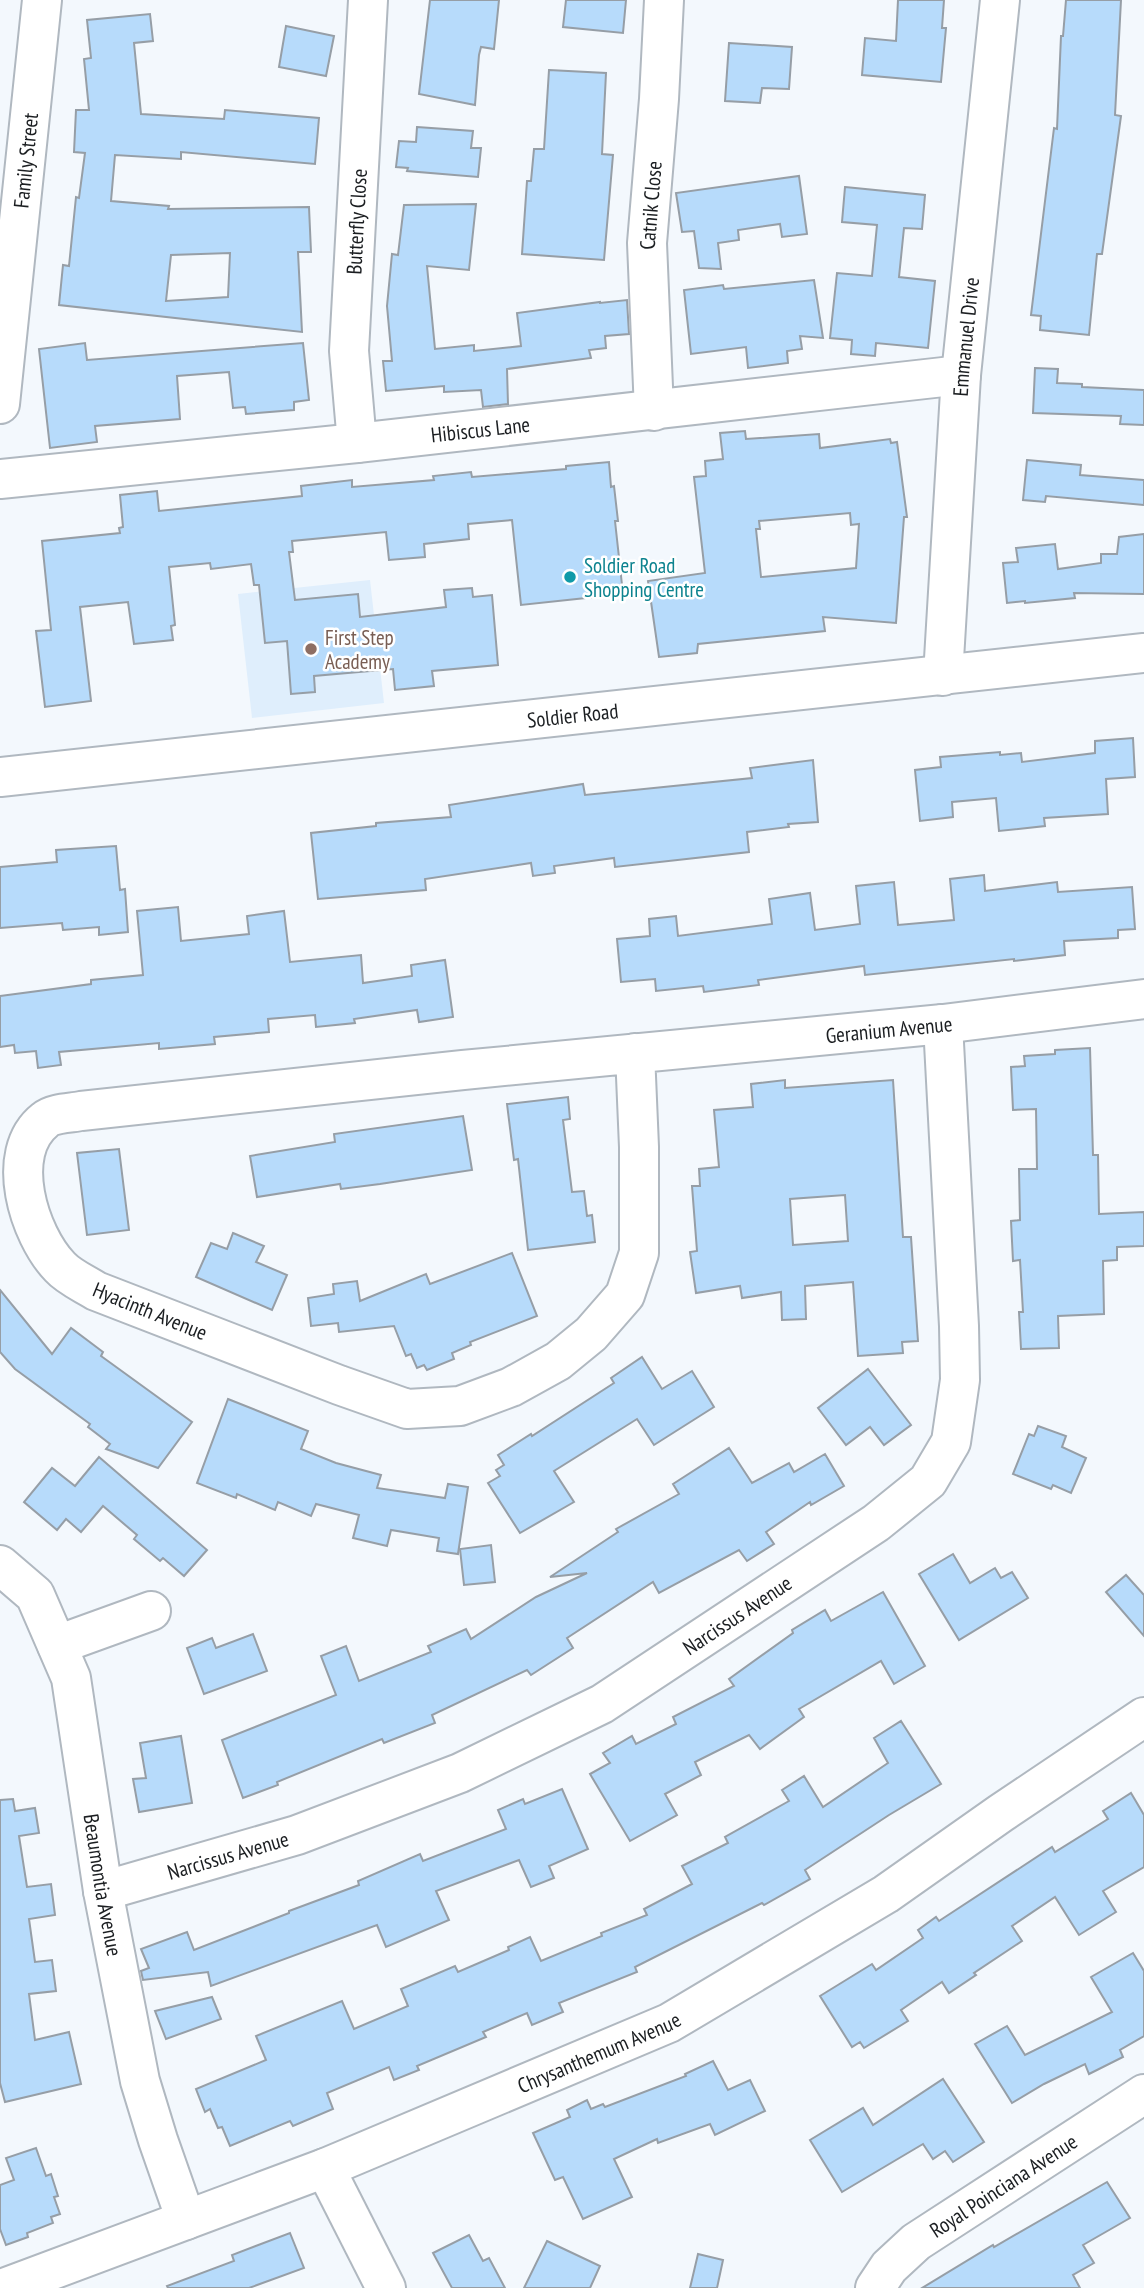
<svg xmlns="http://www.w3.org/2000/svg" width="1144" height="2288" font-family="'PT Sans Narrow',sans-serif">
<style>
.built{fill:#dfeefc}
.building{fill:#b7dbfb;stroke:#969ea6;stroke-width:2;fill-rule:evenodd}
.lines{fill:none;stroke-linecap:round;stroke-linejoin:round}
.minor-casing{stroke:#b0b8c0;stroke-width:42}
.major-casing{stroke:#b0b8c0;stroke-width:42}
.minor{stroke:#fff;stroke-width:38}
.major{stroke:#fff;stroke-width:38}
.culture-dot{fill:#0f9aa8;stroke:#fff;stroke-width:2.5}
.education-dot{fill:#8d6e63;stroke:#fff;stroke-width:2.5}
.labels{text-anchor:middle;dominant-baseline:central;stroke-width:5;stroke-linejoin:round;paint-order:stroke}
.street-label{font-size:21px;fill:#1b1e21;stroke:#fff}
.culture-label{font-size:21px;fill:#0d838f;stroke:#fff;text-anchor:start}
.education-label{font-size:21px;fill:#785e54;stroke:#fff;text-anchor:start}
</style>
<rect width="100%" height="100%" fill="#f3f8fd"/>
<!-- built -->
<path class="built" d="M370,580l14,123 -132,15 -14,-124z"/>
<!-- building -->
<g class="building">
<path d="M430,0h69l-5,49 -13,-2 -2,8 -4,50 -56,-11z"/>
<path d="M566,0h60l-3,33 -60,-6z"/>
<path d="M898,0h46l-2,28h4l-5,54 -79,-7 3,-37 31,3z"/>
<path d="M1066,0h55l-6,115 6,1 -19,138h-5l-8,81 -49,-5 1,-14 -10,-1 23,-187 3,1 4,-93h2z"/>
<path d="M150,14l3,27 -19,2 7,71 83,5 1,-9 94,8 -4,46 -134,-12v7l-66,-4 -4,46 58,5 -1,3 141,-2 2,45h-13l4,80 -243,-27 4,-40 6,1 7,-69 3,1 6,-45 -11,-1 2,-42h13l-5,-51 7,-1 -4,-38zM230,253l-2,44 -62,4 5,-46z"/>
<path d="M286,26l48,10 -8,40 -47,-9z"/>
<path d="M729,43l63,4 -3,42 -27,-1 -2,15 -35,-2z"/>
<path d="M549,70l57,3 -4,81 11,1 -9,105 -82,-6 5,-73h4l3,-32h10z"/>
<path d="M417,127l56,4 -2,17h10l-3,29 -71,-6 1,-3 -12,-1 3,-26 17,1z"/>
<path d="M799,176l8,58 -25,3 -2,-13 -42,6 1,10 -21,3 3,26 -22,-1 -5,-37 -12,1 -6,-39z"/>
<path d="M845,187l80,8 -3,34 -18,-1 -5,49 36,4 -7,67 -52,-5 -1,13 -24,-2 1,-14 -22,-2 7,-65 35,3 5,-51 -35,-3z"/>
<path d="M476,204l-7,66 -42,-4 8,83 39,-4v6l47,-5 -4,-33 83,-11v1l27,-3 2,34 -24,2 1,12 -17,2 2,8 -84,11 1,35 -25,3 -2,-17 -37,2v-6l-58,5 -3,-30h9l-5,-55 5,-52 6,1 6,-50z"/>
<path d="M814,280l9,58 -23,-2 2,13 -15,2 1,12 -40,5 -2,-21 -55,7 -7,-64 39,-5 1,4z"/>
<path d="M85,343l2,17 216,-17 6,57 -15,2v8l-48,4 -1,-7 -12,1 -4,-36 -52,4 3,43 -85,7 2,16 -47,6 -11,-99z"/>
<path d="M1035,368l23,1 -1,14 25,1v3l62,3v35l-24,-1 1,-8 -88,-3z"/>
<path d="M745,431l1,8 73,-5 1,14 70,-9 1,4 6,-1 10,75h-3l-8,106 -73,-6 2,14 -127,13 -1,9 -38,4 -11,-76 57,-8 -11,-96 12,-1 -1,-15 18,-2 -3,-26zM850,513l1,12 8,-1 -3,44 -95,9 -5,-48h4l-1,-8z"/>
<path d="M1027,460l54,5 -1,10 64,5v25l-98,-9 -1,6 -22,-2z"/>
<path d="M609,462l2,25 3,-1 4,35h-3l8,73 -102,11 -9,-85 -44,4 1,15 -45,5 1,13 -36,3 -3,-28 -94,9 1,11h-4l6,48 63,-6 2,23 86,-10 -2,-17 28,-2 1,9 19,-2 6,70 -66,6 2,15 -39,4 -2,-21 -79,7 1,16 -24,2 -4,-53 -22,2 -6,-58h-5l-3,-21 -40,5 -1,-6 -41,4 6,58 -4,1 2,14 -39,4 -6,-42 -48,5 11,94 -46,6 -9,-76 15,-1 -9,-89 78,-8 -1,-5 4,-1 -3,-32 37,-4 2,20 143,-15 -1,-10 51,-6v7l82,-7 -1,-4 38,-4 1,5 94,-8v-3z"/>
<path d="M1144,534v60l-70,-1 1,5 -50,5v-2l-18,2 -4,-40 15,-1 -2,-14 39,-4 3,25 43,-6v-9h16l2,-17z"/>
<path d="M1133,738l2,39 -29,2 2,35 -64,4 1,8 -46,5 -3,-33 -44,4 1,15 -33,4 -5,-51 26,-3 -1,-10 60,-5v3l21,-2 1,9 73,-9v-12z"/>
<path d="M813,760l5,62 -30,2 1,3 -42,5 2,20 -134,15 -1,-9 -60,8 1,7 -22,3 -2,-13 -106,16 1,11 -108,9 -7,-66 65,-7v-3l75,-6 -2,-12 134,-21 2,11 167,-17 -2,-10z"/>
<path d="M116,846l4,44 5,-1 3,43 -29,3v-8l-36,3 -1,-7 -62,5v-61l57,-5 -1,-12z"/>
<path d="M984,875l1,16 72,-9 1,10 74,-5 3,42 -17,1v8l-54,3 1,14 -51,6v-2l-149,16 -1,-9 -106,14 1,5 -55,7 -1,-6 -47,5 -1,-12 -34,3 -4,-43 33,-3 -1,-17 27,-3 2,20 94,-12 -3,-25 41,-6 5,37 45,-6 -4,-38 38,-4 4,43 56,-5 -4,-41z"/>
<path d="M178,907l3,34 68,-7 -2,-18 37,-5 6,51 71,-7 2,28 49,-7 -1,-11 34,-5 8,57 -34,5 -2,-12 -63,9 1,4 -39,4 -1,-12 -47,4 1,13 -55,5 1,7 -56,5v-6l-100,9 2,13 -23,3 -2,-17 -21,2 -1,-8 -14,2v-51l91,-12v-4l52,-5 -6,-64z"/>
<path d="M1090,1048l3,107h5l1,59 45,-2v34l-27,1v13l-14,1 1,53 -46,2 1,32 -38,1 -2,-37h4l-3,-52 -7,1 -2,-40 9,-1 -1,-51h18l-1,-60 -23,1 -2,-43 14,-1 -1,-10 31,-2v-4z"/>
<path d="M785,1080v8l108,-8 10,157h8l7,104 -16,1 1,11 -45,3 -5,-74 -48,4 1,33 -24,1 -1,-28 -39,6 -2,-12 -44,7 -6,-41 7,-1 -5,-65h8l-1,-17 20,-2 -5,-57 39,-3 -2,-23zM845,1195l3,46 -55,4 -3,-46z"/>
<path d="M568,1097l2,22 -7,1 9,72 12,-1 3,25 5,-1 3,27 -67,8 -10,-91 -4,1 -7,-56z"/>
<path d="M463,1116l9,54 -92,14 -39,5 -1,-5 -83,13 -7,-41 85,-14 -1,-8z"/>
<path d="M119,1149l10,81 -42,5 -10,-82z"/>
<path d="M233,1233l31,13 -8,16 31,13 -15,35 -76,-33 15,-34 16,6z"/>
<path d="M512,1253l25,63 -67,26 1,3 -19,8 2,6 -27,11 -3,-5 -7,3 -6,-14 -5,2 -12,-30 -55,6 -1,-9 -27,3 -3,-28 26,-4 -1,-10 24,-3 3,20 66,-27 4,10z"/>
<path d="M0,1290l52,64 19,-26 32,24 -2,4 91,66 -34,46 -52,-19 4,-5 -22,-17 2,-3 -75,-55 -15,-17z"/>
<path d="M642,1357l20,32 30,-18 22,36 -60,38 -17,-26 -83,52 20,31 -54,31 -32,-50 12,-7 -4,-6 8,-5 -6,-10 33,-21 1,2 82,-53 -3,-5z"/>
<path d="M868,1369l43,56 -27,20 -14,-18 -24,18 -28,-37z"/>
<path d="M228,1399l80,32 -7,18 35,14 45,12 -4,13 68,10 3,-14 20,3 -10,67 -21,-3 2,-13 -48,-8 -4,16 -34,-8 6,-23 -43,-11 -5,12 -33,-14 -3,8 -38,-16 -1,4 -39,-15z"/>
<path d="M1038,1426l28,10 -4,11 24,11 -15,35 -18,-8 -2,4 -38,-15 16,-40 5,2z"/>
<path d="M729,1448l23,35 37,-20 5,9 31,-18 19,32 -33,19 -1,-3 -44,30 8,12 -27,17 -8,-11 -80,43 -6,-11 -86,56 6,10 -42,27 -4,-5 -95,45 3,8 -51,20 -2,-4 -105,43 1,3 -35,13 -21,-58 114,-45 -15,-39 25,-10 13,35 72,-29 -3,-6 38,-17 5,10 65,-42 51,-24 -37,4 68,-45 -2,-3 63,-35 -6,-10z"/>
<path d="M99,1457l108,93 -23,26 -21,-18 -3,3 -26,-22 3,-4 -34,-29 -22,26 -15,-13 -9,11 -33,-28 28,-34 23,18z"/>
<path d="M491,1545l4,37 -31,3 -4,-36z"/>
<path d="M953,1554l17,29 25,-15 6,10 11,-6 16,26 -69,42 -40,-66z"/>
<path d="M1126,1575l18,20v41l-38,-44z"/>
<path d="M883,1592l42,74 -31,18 -13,-23 -82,48 5,8 -44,32 -11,-14 -54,27 6,13 -36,19 12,21 -47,26 -40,-67 20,-11 -7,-10 29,-17 4,8 40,-20 -3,-7 61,-31 -5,-7 64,-46 -1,-3 33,-20 6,11z"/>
<path d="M253,1634l14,37 -63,23 -17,-46 25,-10 4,10z"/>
<path d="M901,1721l40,63 -52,31 -84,55 5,9 -46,26 -2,-2 -127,64 2,5 -78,31 4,9 -31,13 -5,-12 -44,19 3,5 -69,29 2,4 -25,10 -5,-13 -62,26 6,16 -40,17 -3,-5 -60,25 -8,-19 -4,1 -8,-19 -5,3 -9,-23 70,-29 -10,-24 86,-35 12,28 54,-23 -7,-17 54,-23 3,6 51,-22 -1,-3 22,-10 11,24 61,-25 -1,-3 46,-18 -3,-6 48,-25 -10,-18 46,-23 -3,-6 64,-36 -7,-11 22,-14 19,31 65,-44 -14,-25z"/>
<path d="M181,1736l11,67 -53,9 -6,-33 13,-1 -6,-35z"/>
<path d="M562,1789l26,60 -39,17 5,12 -23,9 -12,-27 -83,31 13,29 -63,27 -9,-22 -166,61 -3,-14 -65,8 -2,-9 8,-3 -8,-19 46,-17 7,18 95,-37v-2l70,-26 -1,-4 62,-27 3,7 83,-32 -8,-19 25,-11 2,5z"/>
<path d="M1131,1793l13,22v52l-41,24 13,21 -37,23 -24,-38 -43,29 10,15 -48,32 2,2 -27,18 -7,-11 -41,28 7,11 -44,27 -4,-6 -8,5 -32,-51 52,-32 4,6 47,-32 -5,-8 18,-13 3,4 113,-74 3,5 53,-33 -5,-8z"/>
<path d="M13,1799l2,12 20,-3 4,25 -20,3 8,51 24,-3 4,31 -26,4 6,43 17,-2 4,31 -27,3 6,46 34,-8 12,52 -76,18 -5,-19v-283z"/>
<path d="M1133,1953l11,18v65l-24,14 3,7 -34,17 -4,-10 -41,20 -32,19 -37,-59 32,-18 18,29 87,-43 -21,-35z"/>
<path d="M212,1997l9,22 -55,20 -11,-28z"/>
<path d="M713,2061l15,29 22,-10 15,31 -50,24 -5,-11 -52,19 -1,-4 -43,20 18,38 -49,22 -20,-42 -8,3 -22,-47 37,-16 -3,-7 20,-10 4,9 12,-5 2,3 81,-31 -1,-2z"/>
<path d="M943,2079l41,63 -31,20 -8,-11 -12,8 -10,-15 -81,48 -32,-52 53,-32 10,17z"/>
<path d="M36,2148l10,28 5,-2 7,22 -4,1 6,17 -9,3 2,6 -26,10 1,4 -22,8 -6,-16v-44l14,-5 -8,-22z"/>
<path d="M1107,2182l23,36 -47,27 11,18 -21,12 7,13h-158l71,-43 1,2z"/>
<path d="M290,2233l14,35 -55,20h-81l-1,-2 67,-25 -2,-6z"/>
<path d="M469,2235l14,26 6,-3 16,30h-53l-19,-35z"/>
<path d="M547,2241l53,25 -10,22h-66z"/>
<path d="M698,2254l25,6 -6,28h-27z"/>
</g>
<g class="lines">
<defs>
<g id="minor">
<path id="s1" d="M0,404l42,-404"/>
<path id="s2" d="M654,411l-7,-168 12,-144 5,-99"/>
<path id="s3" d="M357,443l-8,-92 19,-351"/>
<path id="s4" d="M0,479l357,-36 604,-68"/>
<path id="s5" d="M943,676l18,-301 39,-375"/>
<path id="s6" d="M635,1053l4,94v106l-14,42 -34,39 -33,27 -47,26 -51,19 -53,3 -68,-24 -243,-94c-11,-7 -27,-14 -36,-24 -31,-32 -57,-114 -15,-147 8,-7 26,-7 36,-9l382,-41 480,-46 201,-25"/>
<path id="s7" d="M0,1565l35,30 36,83 32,213 37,190 18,59 28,80"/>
<path d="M57,1645l94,-34"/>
<path id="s8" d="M103,1891l194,-56 163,-62 142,-69 274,-181 52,-42 23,-39 9,-62 -1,-54 -16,-302"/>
<path d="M325,2168l61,120"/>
<path id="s9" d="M4,2288l321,-120 344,-145 217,-129 115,-81 143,-96"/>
<path id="s10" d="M875,2288l14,-21 27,-25 228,-148"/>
</g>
<g id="major">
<path id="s11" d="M0,777l1144,-124"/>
</g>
</defs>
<!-- minor casing -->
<use href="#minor" class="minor-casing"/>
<!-- major casing -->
<use href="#major" class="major-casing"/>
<!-- minor -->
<use href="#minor" class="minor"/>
<!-- major -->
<use href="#major" class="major"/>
</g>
<!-- markers -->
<circle class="culture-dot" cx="570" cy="577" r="7"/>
<circle class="education-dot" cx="311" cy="649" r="7"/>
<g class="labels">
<!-- street labels -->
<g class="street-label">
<text stroke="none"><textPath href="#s1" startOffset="245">Family Street</textPath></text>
<text stroke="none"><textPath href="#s2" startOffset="206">Catnik Close</textPath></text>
<text stroke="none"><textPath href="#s3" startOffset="222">Butterfly Close</textPath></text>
<text stroke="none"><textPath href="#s5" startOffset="340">Emmanuel Drive</textPath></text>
<text stroke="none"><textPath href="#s4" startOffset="483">Hibiscus Lane</textPath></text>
<text stroke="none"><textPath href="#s11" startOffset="576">Soldier Road</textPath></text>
<text stroke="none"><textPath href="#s6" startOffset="1888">Geranium Avenue</textPath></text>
<text transform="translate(150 1311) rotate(22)">Hyacinth Avenue</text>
<text stroke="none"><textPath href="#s8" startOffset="696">Narcissus Avenue</textPath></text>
<text stroke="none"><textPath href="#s8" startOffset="130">Narcissus Avenue</textPath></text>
<text stroke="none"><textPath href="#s7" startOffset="346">Beaumontia Avenue</textPath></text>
<text stroke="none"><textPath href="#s9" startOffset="640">Chrysanthemum Avenue</textPath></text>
<text stroke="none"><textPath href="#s10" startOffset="166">Royal Poinciana Avenue</textPath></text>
</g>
<!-- culture labels -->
<g class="culture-label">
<text x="584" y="565">Soldier Road<tspan x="584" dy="24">Shopping Centre</tspan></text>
</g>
<!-- education labels -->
<g class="education-label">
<text x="325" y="637">First Step<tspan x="325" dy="24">Academy</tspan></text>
</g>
</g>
</svg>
